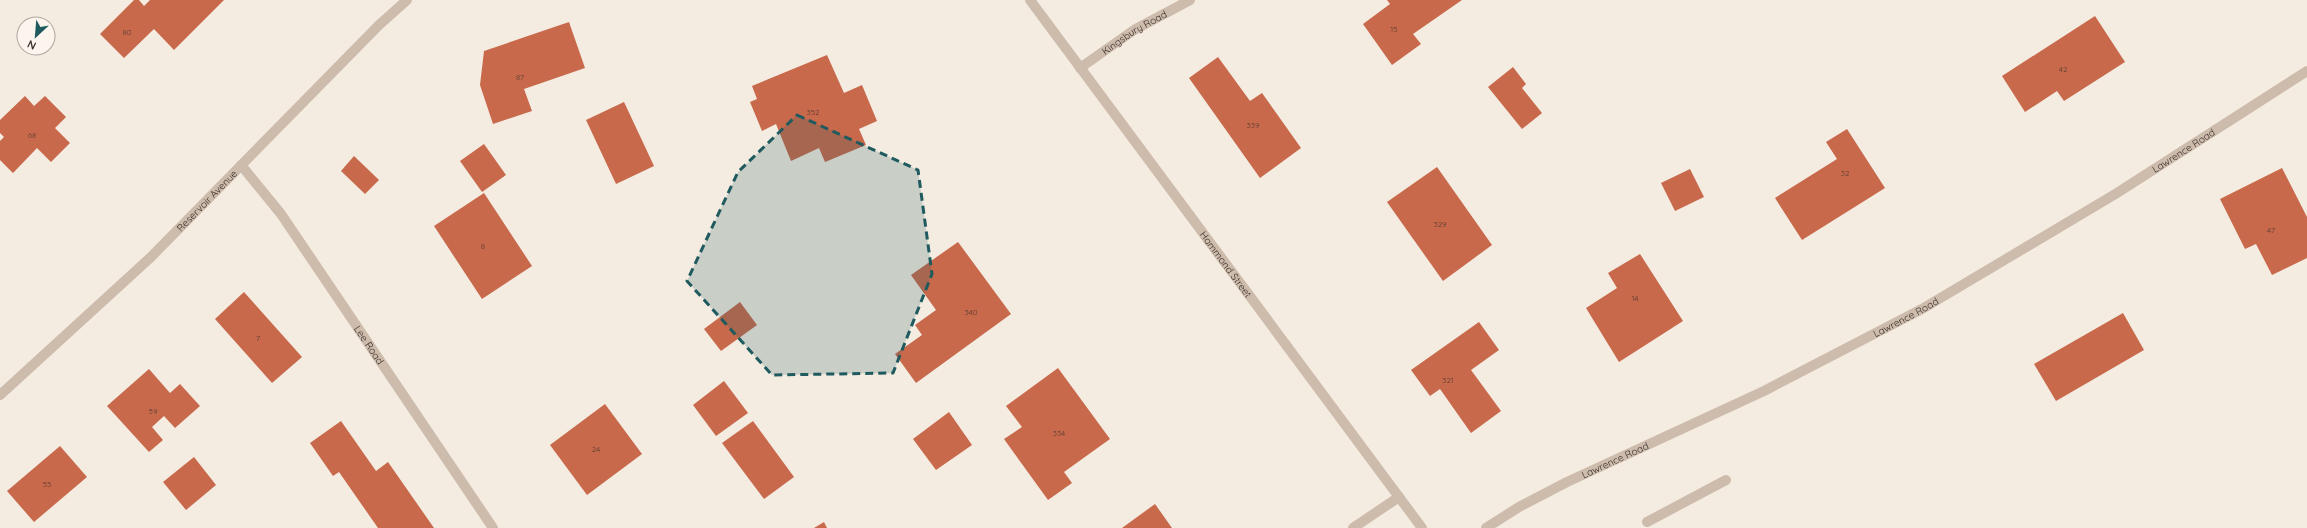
<svg xmlns="http://www.w3.org/2000/svg" width="2307" height="528" font-family="Quicksand,sans-serif">
<style>
.building{fill:#c8694b}
.lines{fill:none;stroke-linecap:round;stroke-linejoin:round}
.service{stroke:#cdbbac;stroke-width:10}
.minor{stroke:#cdbbac;stroke-width:10}
.tertiary{stroke:#cdbbac;stroke-width:10}
.marked{fill:#1f5a5e;fill-opacity:0.2;stroke:#1f5a5e;stroke-width:3;stroke-dasharray:8 5;stroke-linejoin:round}
.labels{text-anchor:middle;dominant-baseline:central;stroke-width:3;stroke-linejoin:round;paint-order:stroke}
.number-label{font-size:8px;fill:#5e3e33}
.street-label{font-size:10px;fill:#3b302b;stroke:#fbf5ee}
</style>
<rect width="100%" height="100%" fill="#f4ebe1"/>
<!-- building -->
<g class="building">
<path d="M134,0h5l5,6 6,-6h74l-50,50 -20,-21 -30,29 -24,-24z"/>
<path d="M1387,0h75l-49,34 8,10 -29,21 -29,-41 27,-20z"/>
<path d="M2095,16l30,46 -61,39 -7,-10 -32,21 -23,-36z"/>
<path d="M569,22l16,46 -61,21 8,22 -39,13 -13,-39 4,-34z"/>
<path d="M827,55l17,38 18,-8 15,36 -18,8 7,16 -41,17 -6,-14 -28,13 -15,-37 -14,7 -12,-29 7,-3 -5,-13z"/>
<path d="M1218,57l32,44 12,-8 39,55 -41,30 -71,-100z"/>
<path d="M1513,67l13,17 -4,4 20,25 -20,16 -34,-42z"/>
<path d="M25,96l9,10 11,-10 21,21 -11,11 15,15 -19,19 -14,-14 -24,25 -13,-13v-19l4,-4 -4,-4v-13z"/>
<path d="M624,102l30,64 -38,18 -30,-64z"/>
<path d="M1847,129l38,59 -83,52 -27,-42 62,-39 -11,-17z"/>
<path d="M484,144l22,31 -24,17 -22,-31z"/>
<path d="M354,156l25,24 -14,14 -24,-23z"/>
<path d="M1437,167l55,78 -49,36 -56,-79z"/>
<path d="M2282,168l25,49v41l-35,17 -16,-31 -11,5 -25,-50z"/>
<path d="M1690,169l14,28 -29,14 -14,-28z"/>
<path d="M484,193l48,73 -50,33 -48,-73z"/>
<path d="M958,242l53,72 -95,69 -21,-29 27,-19 -7,-10 21,-15 -25,-35z"/>
<path d="M1640,254l43,67 -64,41 -33,-54 31,-20 -9,-15z"/>
<path d="M244,292l58,65 -30,26 -57,-64z"/>
<path d="M740,302l17,23 -36,26 -17,-22z"/>
<path d="M2123,313l21,37 -88,51 -22,-37z"/>
<path d="M1479,322l20,28 -28,20 30,41 -30,22 -31,-44 -10,7 -19,-26z"/>
<path d="M1058,368l52,71 -46,33 8,11 -24,17 -44,-61 18,-12 -16,-21z"/>
<path d="M149,369l21,24 10,-9 20,22 -25,22 -11,-12 -12,11 11,13 -14,12 -42,-46z"/>
<path d="M724,381l24,32 -32,23 -23,-31z"/>
<path d="M605,404l37,50 -55,41 -37,-50z"/>
<path d="M949,412l23,33 -36,25 -23,-31z"/>
<path d="M341,421l35,50 12,-9 46,66h-56l-39,-56 -6,4 -23,-33z"/>
<path d="M753,421l41,56 -30,22 -42,-56z"/>
<path d="M60,446l27,31 -53,45 -27,-31z"/>
<path d="M194,457l22,28 -30,25 -23,-28z"/>
<path d="M1155,504l17,24h-50z"/>
<path d="M824,522l3,6h-13z"/>
</g>
<g class="lines">
<!-- service -->
<path class="service" d="M1647,522l79,-42"/>
<!-- minor -->
<g class="minor">
<path id="s1" d="M1080,68l54,-38 56,-30"/>
<path id="s2" d="M241,165l40,49 212,314"/>
<path id="s3" d="M0,395l151,-138 228,-232 28,-25"/>
<path d="M1353,528l46,-31"/>
<path id="s4" d="M1486,528l33,-21 48,-25 197,-91 158,-82 195,-116 190,-122"/>
</g>
<!-- tertiary -->
<path class="tertiary" id="s5" d="M1030,0l392,528"/>
</g>
<!-- marked area -->
<path class="marked" d="M797,115l121,55 14,104 -39,99 -121,2 -85,-94 51,-109z"/>
<g class="labels">
<!-- number labels -->
<g class="number-label">
<text x="1394" y="29">15</text>
<text x="127" y="32">80</text>
<text x="2063" y="69">42</text>
<text x="520" y="77">87</text>
<text x="813" y="112">352</text>
<text x="1253" y="125">339</text>
<text x="32" y="135">68</text>
<text x="1845" y="173">32</text>
<text x="1440" y="224">329</text>
<text x="2271" y="230">47</text>
<text x="483" y="246">8</text>
<text x="1635" y="298">14</text>
<text x="971" y="312">340</text>
<text x="258" y="338">7</text>
<text x="1448" y="380">321</text>
<text x="153" y="411">59</text>
<text x="1059" y="433">334</text>
<text x="596" y="449">24</text>
<text x="47" y="484">53</text>
</g>
<!-- street labels -->
<g class="street-label">
<text stroke="none"><textPath href="#s1" startOffset="65">Kingsbury Road</textPath></text>
<text stroke="none"><textPath href="#s4" startOffset="794">Lawrence Road</textPath></text>
<text stroke="none"><textPath href="#s3" startOffset="284">Reservoir Avenue</textPath></text>
<text stroke="none"><textPath href="#s5" startOffset="329">Hammond Street</textPath></text>
<text stroke="none"><textPath href="#s4" startOffset="470">Lawrence Road</textPath></text>
<text stroke="none"><textPath href="#s2" startOffset="221">Lee Road</textPath></text>
<text stroke="none"><textPath href="#s4" startOffset="146">Lawrence Road</textPath></text>
</g>
</g>
<!-- north arrow -->
<g transform="translate(36 36) rotate(206)"><circle r="19" fill="#fbf5ee" stroke="#aea6a0"/>
<path d="M0-3L7 15L0 10L-7 15Z" fill="#1f5a5e"/>
<text y="-6" font-size="11" font-weight="bold" text-anchor="middle" fill="#3b302b">N</text>
</g>
</svg>
